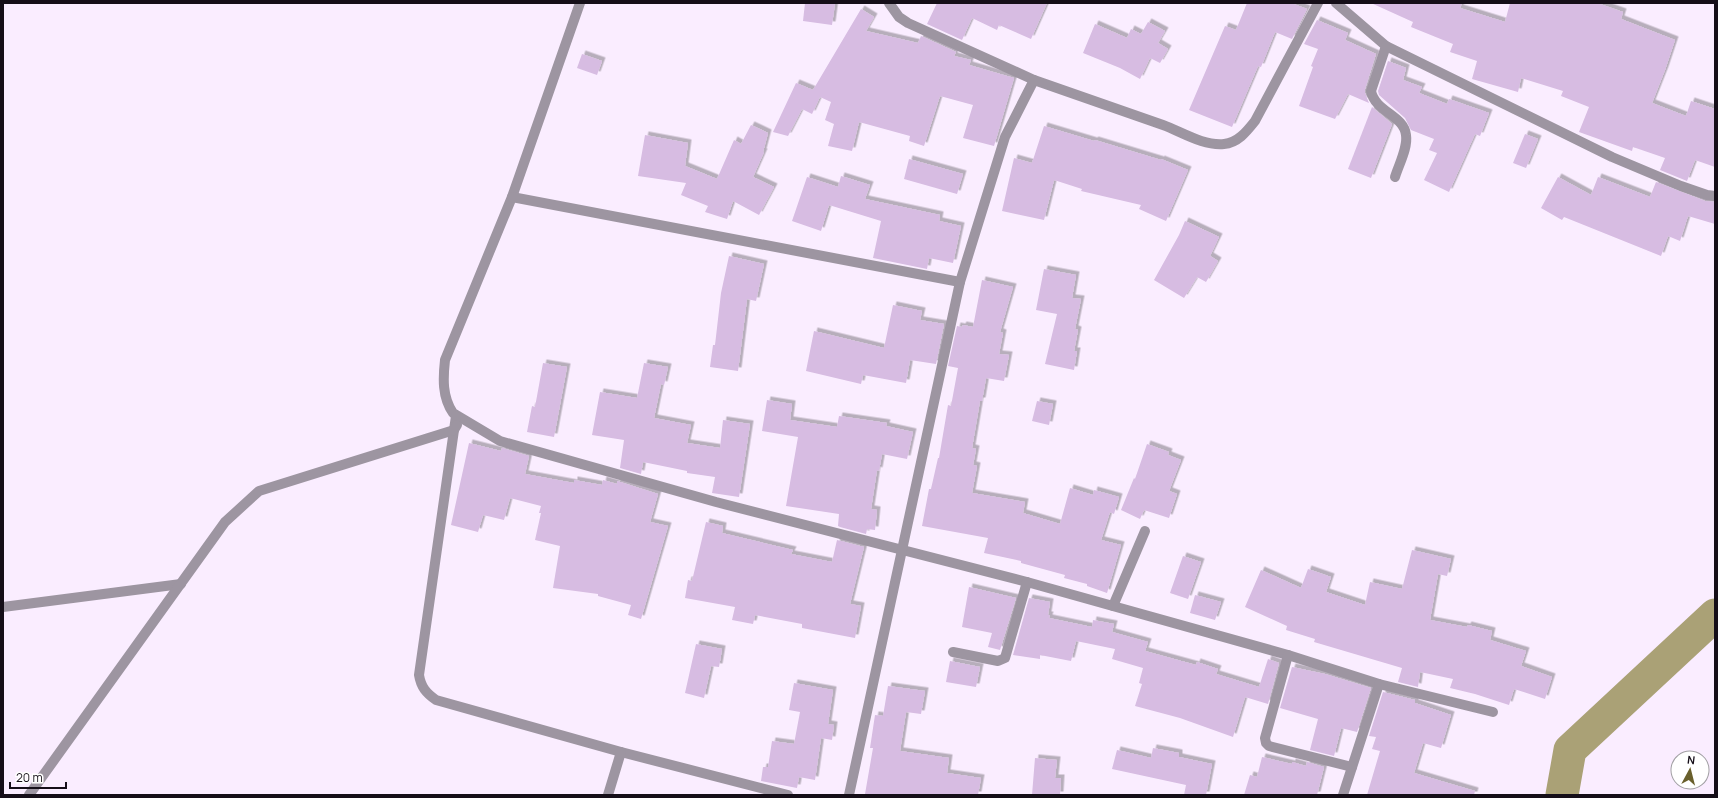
<svg xmlns="http://www.w3.org/2000/svg" width="1718" height="798" font-family="Manrope,sans-serif">
<style>
.lines{fill:none;stroke-linecap:round;stroke-linejoin:round}
.river{stroke:#aaa176;stroke-width:33}
.building{fill:#d7bce2;filter:url(#shadow)}
.minor{stroke:#9d95a1;stroke-width:10}
</style>
<defs>
<filter id="shadow"><feDropShadow dx="3.5" dy="-3.5" stdDeviation="0" flood-color="#0004"/></filter>
</defs>
<rect width="100%" height="100%" fill="#faedff"/>
<g class="lines">
<!-- river -->
<path class="river" d="M1562,795l8,-45 145,-135"/>
</g>
<!-- building -->
<g class="building">
<path d="M805,3h30l-3,22 -29,-4z"/>
<path d="M937,3h110l-16,36 -32,-14 -2,5 -25,-12 -10,22 -35,-16z"/>
<path d="M1247,3h44l16,6 -15,30 -17,-7 -14,35 -3,-1 -26,61 -43,-17 36,-84 11,4z"/>
<path d="M1371,3h91l-2,5 45,14 5,-19h87l26,9 -2,7 54,21 -10,30 -13,33 34,13 5,-15 24,8v58l-20,-7 -8,21 -27,-11 5,-12 -32,-11 -1,4 -53,-19 10,-25 -28,-11 2,-5 -42,-13 -3,14 -46,-13 5,-18 -27,-9 3,-8 -42,-17 2,-5z"/>
<path d="M861,9l13,8 -8,14 52,12 3,-7 35,16 -2,4 17,4 -2,5 45,13 -20,68 -31,-8 10,-33 -33,-9 -16,50 -15,-5 1,-5 -51,-14 -7,29 -24,-5 6,-22 -9,-4 6,-18 -11,-5 -8,17 -10,-5 -14,27 -15,-4 23,-49 17,7z"/>
<path d="M1317,20l31,13 -3,7 31,14 -11,35v4l4,10 -21,-9 -13,25 -36,-13 14,-39 -2,-1 7,-17 -14,-5z"/>
<path d="M1148,22l17,9 -7,12 10,6 -8,14 -10,-5 -10,21 -20,-11 -37,-15 12,-29 32,14 4,-9 10,5z"/>
<path d="M582,54l20,7 -5,14 -20,-7z"/>
<path d="M1388,61l18,7 -3,12 19,7 -3,6 28,11 2,-5 40,14 -9,23 -5,-2 -26,58 -25,-12 13,-27 -8,-3 5,-11 -23,-9 -6,-12 -26,-23 -1,-4z"/>
<path d="M1372,107l20,17 -21,54 -23,-9z"/>
<path d="M751,125l17,8 -5,19h1l-11,25 21,10 -15,28 -26,-14 -6,18 -22,-7 3,-6 -27,-11 5,-12 -48,-7 7,-41 43,8 -3,23 32,13 17,-39 7,4z"/>
<path d="M1044,126l50,15 1,-1 66,20v-1l27,11 -22,51 -27,-12 2,-4 -60,-14 1,-2 -28,-9 -10,40 -42,-9 12,-53 18,5z"/>
<path d="M1525,134l13,5 -12,29 -13,-5z"/>
<path d="M909,159l54,15 -6,20 -53,-15z"/>
<path d="M841,176l29,9 -5,14 75,16 -1,6 22,5 -8,37 -24,-5 -2,11 -54,-11 8,-37 -52,-16 -8,26 -29,-10 15,-44 31,10z"/>
<path d="M1558,177l33,18 7,-18 52,20 6,-15 49,19 10,1v22l-27,-8 -8,25 -12,-5 -7,20 -97,-39 -2,3 -21,-12z"/>
<path d="M1185,221l34,16 -9,19 8,5 -12,21 -9,-5 -13,21 -30,-18 25,-45z"/>
<path d="M729,256l35,8 -8,37 -9,-2 -9,72 -28,-4 3,-22h2l6,-52z"/>
<path d="M1044,269l32,6 -4,23 9,1 -6,30 3,1 -4,21h3l-3,19 -29,-6 12,-50 -21,-4z"/>
<path d="M982,280l31,7 -13,45 3,1 -4,21 10,1 -5,26 -18,-3 -4,23h-2l-8,47 4,1 -3,16 4,1 -5,27 53,9 -2,11 37,11 10,-36 23,7 1,-5 25,7 -5,17 -4,-2 -9,28 20,5 -14,48 -20,-7v-2l-23,-6 1,-3 -44,-12v-2l-37,-8 4,-15 -66,-12 7,-37h2l7,-31h1l9,-53 3,1 7,-38 -10,-2 9,-40 5,1 1,-2 10,2z"/>
<path d="M893,305l29,6 -2,9 24,4 -8,40 -26,-4 -4,23 -43,-8 -2,9 -55,-13 8,-40 70,17z"/>
<path d="M543,363l24,4 -13,70 -27,-5 5,-26 3,1z"/>
<path d="M644,363l24,4 -4,18 -3,-1 -7,34 37,7 -4,18 33,5 3,-28 27,4 -11,73 -27,-4 3,-16 -28,-4v-2l-44,-9 -2,12 -21,-6 4,-28 -32,-5 8,-43 37,6z"/>
<path d="M767,400l25,4 -2,16 47,7 2,-11 48,7 -1,3 27,6 -6,27 -25,-5 -3,17 -2,-1 -6,39 6,1 -2,20 -8,-1 -1,5 -26,-7 -2,-1 1,-12 -53,-8 12,-69 -36,-6z"/>
<path d="M1037,401l16,3 -4,21 -17,-4z"/>
<path d="M469,443l32,8 1,-3 27,8 -4,18 49,9v-3l28,5 1,-5 14,4v-3l41,13 -8,28 18,4 -27,93 -13,-4 3,-10 -33,-9v-2l-45,-6 7,-42 -25,-6 6,-27h-2l2,-7 -31,-8 -6,22 -21,-5 -5,17 -27,-7z"/>
<path d="M1147,444l22,8 -1,3 13,5 -12,31 8,3 -8,24 -25,-8 -4,9 -19,-9 13,-32 1,1z"/>
<path d="M706,522l17,4 -1,7 71,17 -2,4 41,8 5,-22 27,7 -14,57 11,2 -6,32 -53,-10v-4l-47,-9 -2,9 -21,-4 3,-13 -50,-9 3,-18 4,1z"/>
<path d="M1412,550l39,9 -4,17 -9,-2 -8,46 37,7 1,-2 24,6 -2,9 36,11 -5,15 31,11 -7,22 -31,-10 -5,16 -34,-11 -25,-6 3,-9 -33,-7 -2,15 -20,-5 4,-14 -88,-26 1,-3 -29,-9 1,-4 -42,-19 16,-37 40,18 7,-19 23,8 -5,15 39,13 5,-23 32,7z"/>
<path d="M1183,556l18,6 -13,37 -18,-6z"/>
<path d="M969,587l47,11 -16,52 -12,-3 4,-14 -30,-6z"/>
<path d="M1195,595l26,7 -6,18 -25,-7z"/>
<path d="M1029,598l21,4 -2,13h2l-1,3 43,9 1,-7 21,4 -2,8 36,10 -3,9 51,14 1,-3 21,7 -2,5 43,13 9,-28 11,4 -11,41 -23,-7 -12,40 -53,-19 -45,-12 7,-22 -3,-1 4,-15 -31,-9 3,-10 -39,-8 -5,20 -31,-6v4l-27,-4z"/>
<path d="M696,644l26,5 -3,18 -8,-1 -7,32 -19,-5z"/>
<path d="M950,661l30,6 -4,20 -30,-5z"/>
<path d="M1292,667l33,7 46,14 -14,44 -16,-4 -7,28 -24,-6 8,-31 -38,-11z"/>
<path d="M794,683l39,7 -5,34 6,1 -2,15 -11,-2 -6,42 -16,-3 -2,11 -36,-7 2,-14h5l4,-26 22,3 6,-32 -11,-2z"/>
<path d="M888,686l37,5 -4,23 -15,-2 -6,39 49,7 -2,15 34,5 -3,17 -113,-1 8,-46h-3l5,-33 8,1z"/>
<path d="M1383,692l32,8v3l36,12 -10,33 -18,-5 -9,30 61,18 -1,4h-107l13,-44 -8,-2 4,-12 -7,-1z"/>
<path d="M1153,748l26,5v4l33,7 -6,31h-22l2,-10 -74,-16 5,-19 34,8z"/>
<path d="M1262,757l30,7v-2l14,4 1,-4 17,5 -7,28h-73l6,-20 7,2z"/>
<path d="M1035,758l22,2 -2,18h6l-1,17h-28z"/>
</g>
<g class="lines">
<!-- minor -->
<g class="minor">
<path d="M580,3l-68,194 -67,163c-2,18 -3,37 8,53l47,28 216,61 311,80 261,73 91,29 -36,111"/>
<path d="M889,3l10,14 9,6 126,57"/>
<path d="M1336,3l50,43 226,111 69,29 26,9 8,1"/>
<path d="M1386,46l-15,45c4,21 33,24 35,44 2,13 -7,29 -11,42"/>
<path d="M512,197l448,85"/>
<path d="M456,416l-37,259c2,12 7,18 17,25l185,52 167,43"/>
<path d="M1113,606l32,-75"/>
<path d="M3,607l178,-23"/>
<path d="M953,652l45,9 7,-3 22,-76"/>
<path d="M1288,655l-23,83 1,5 3,3 83,21"/>
<path d="M1379,684l114,28"/>
<path d="M29,795l196,-273 34,-31 195,-61 3,-5"/>
<path d="M608,795l13,-43"/>
<path d="M849,795l111,-513 45,-145 29,-57c43,15 86,30 129,45 19,7 40,21 61,19 14,-1 23,-13 31,-23l63,-118"/>
</g>
</g>
<!-- border -->
<rect width="1718" height="798" fill="none" stroke="#150e18" stroke-width="8"/>
<!-- north arrow -->
<g transform="translate(1690 770) rotate(7)"><circle r="19" fill="#ffffff" stroke="#a19fa3"/>
<path d="M0-3L7 15L0 10L-7 15Z" fill="#695f2c"/>
<text y="-6" font-size="11" font-weight="bold" text-anchor="middle" fill="#150e18">N</text>
</g>
<!-- scale -->
<path d="M10 782v6h56v-6" fill="none" stroke="#150e18" stroke-width="2"/>
<text x="16" y="782" font-size="12" fill="#150e18" stroke="#ffffff" stroke-width="3" paint-order="stroke">20 m</text>
</svg>
